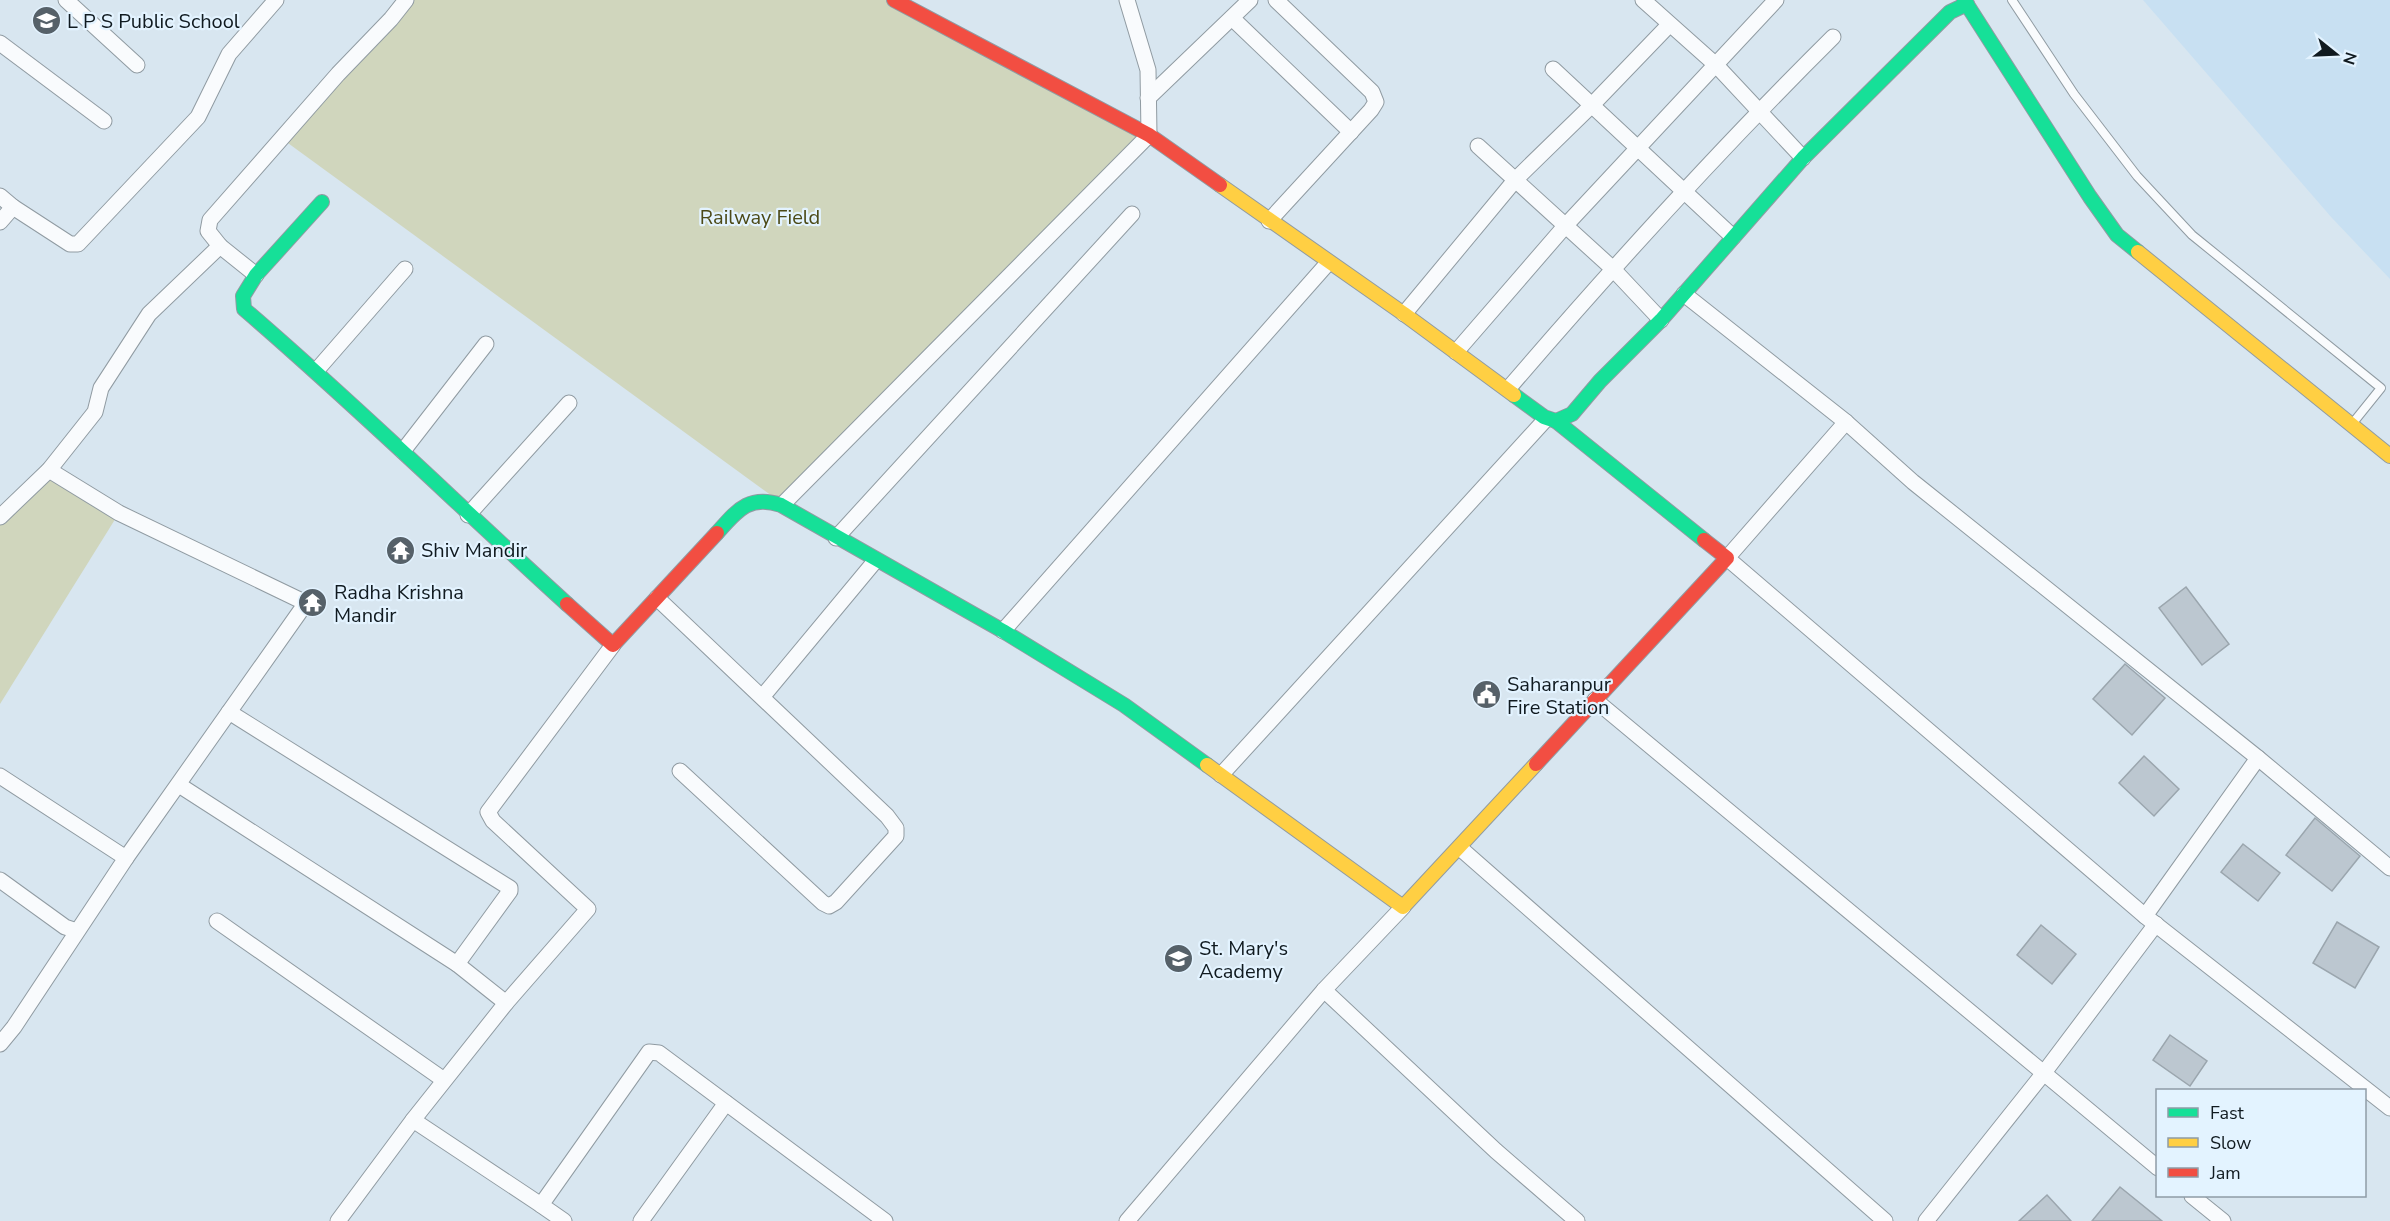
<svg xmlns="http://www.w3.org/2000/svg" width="2390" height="1221" font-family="'Nunito Sans',sans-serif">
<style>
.built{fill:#c8e0f2}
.green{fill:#d0d6bd}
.building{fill:#bcc7d0;stroke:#9ba6ae;stroke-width:1.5}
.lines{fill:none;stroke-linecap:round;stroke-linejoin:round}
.lane-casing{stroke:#909ba2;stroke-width:10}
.street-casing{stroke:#909ba2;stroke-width:17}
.fast-casing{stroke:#909ba2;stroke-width:16}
.slow-casing{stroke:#909ba2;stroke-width:16}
.jam-casing{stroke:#909ba2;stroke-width:16}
.lane{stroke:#f9fbfd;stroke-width:8}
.street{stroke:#f9fbfd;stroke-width:15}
.fast{stroke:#16e098;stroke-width:14}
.slow{stroke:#ffcf43;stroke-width:14}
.jam{stroke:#f24e42;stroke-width:14}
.labels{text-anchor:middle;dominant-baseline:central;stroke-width:4.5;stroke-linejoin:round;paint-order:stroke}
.poi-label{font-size:20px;fill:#101a20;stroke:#e3f3ff;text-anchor:start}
.park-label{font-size:20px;fill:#4b4916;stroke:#e3f3ff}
</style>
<rect width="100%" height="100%" fill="#d8e6f0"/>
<!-- built -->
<path class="built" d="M2143,0h247v279l-58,-61z"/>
<!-- green -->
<g class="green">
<path d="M409,0h483l257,135 -366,369 -502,-366z"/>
<path d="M49,470l70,43 -119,191v-182z"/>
</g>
<!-- building -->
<g class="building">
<path d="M2186,587l43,57 -27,21 -43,-57z"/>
<path d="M2125,664l40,34 -33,37 -39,-36z"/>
<path d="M2144,756l35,33 -25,27 -35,-33z"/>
<path d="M2315,818l45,38 -28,35 -46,-36z"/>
<path d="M2243,844l37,29 -22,28 -37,-29z"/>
<path d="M2337,922l42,25 -24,41 -42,-25z"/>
<path d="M2041,925l35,29 -24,30 -35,-29z"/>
<path d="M2170,1035l37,26 -17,25 -37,-26z"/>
<path d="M2120,1187l42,34h-70z"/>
<path d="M2047,1195l24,26h-52z"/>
</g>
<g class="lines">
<defs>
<path id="lane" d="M2012,0l62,94 63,82 55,59 189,153 -29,36"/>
<g id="street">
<path d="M66,0l71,65"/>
<path d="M1643,0l73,65 87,93"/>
<path d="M1232,18l119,114"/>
<path d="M0,43l104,78"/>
<path d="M1553,69l180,168"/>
<path d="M1148,98l102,-98"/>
<path d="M1478,146l134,122 49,52"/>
<path d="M0,196l13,11 57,37h8l120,-127 31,-63 47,-54"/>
<path d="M1269,221l102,-111 5,-8 -4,-10 -96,-92"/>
<path d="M0,222l13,-15"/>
<path d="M256,275l-36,-29 -12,-15 2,-11 128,-146 53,-55 15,-19"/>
<path d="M1684,294l162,128 67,60 345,276 132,110"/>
<path d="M1404,314l112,-135 75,-73 78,-81"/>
<path d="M1456,352l110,-127 210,-225"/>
<path d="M316,371l89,-102"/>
<path d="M1508,389c104,-121 211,-239 325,-352"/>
<path d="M1846,422l-119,136 418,358 245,192"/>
<path d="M403,451l83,-107"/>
<path d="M49,470l70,43 187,90 -180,255"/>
<path d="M783,504l366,-369 -1,-65 -21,-70"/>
<path d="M468,515l101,-112"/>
<path d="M0,517l49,-47 46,-58 6,-24 48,-74 71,-68"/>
<path d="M836,538l296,-324"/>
<path d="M657,598l230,218 9,12v8l-60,66 -7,4 -6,-3 -143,-132"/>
<path d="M1003,631l325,-368"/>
<path d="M763,696l113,-136"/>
<path d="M1595,700l563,468"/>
<path d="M229,712l281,176v3l-53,73"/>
<path d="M1221,775l325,-356"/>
<path d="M0,776l126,82 -112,169 -14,17"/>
<path d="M179,785l278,179 49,39"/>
<path d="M1460,848l425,373"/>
<path d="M0,880l65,47 12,4"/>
<path d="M2145,916l113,-158"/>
<path d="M217,921l227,159"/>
<path d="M1324,990l172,161 81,70"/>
<path d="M413,1120l93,-117 82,-94 -95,-88 -5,-9 125,-167"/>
<path d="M2192,1196l31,25"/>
<path d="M338,1221l75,-101 128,85"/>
<path d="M564,1221l-23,-16 108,-153 10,1 226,168"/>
<path d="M641,1221l85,-118"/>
<path d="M1127,1221l197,-231 79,-83"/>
<path d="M1926,1221l117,-147 113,-150"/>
</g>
<g id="fast">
<path d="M1964,0l126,197 27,38 21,17"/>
<path d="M322,202l-66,73 -13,21 1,13c111,95 215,197 323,295"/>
<path d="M1514,395l30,22 12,4 16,-7 28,-33 61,-61 142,-162 147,-146 17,-8"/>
<path d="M1556,421l148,119"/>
<path d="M717,533c19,-21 31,-39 64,-28l222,126 121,74 83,60"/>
</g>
<g id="slow">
<path d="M1220,185l184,129 110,81"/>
<path d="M2138,252l252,204"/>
<path d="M1207,765l196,142 133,-143"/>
</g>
<g id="jam">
<path d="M894,0l255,135 71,50"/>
<path d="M567,604l46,41 104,-112"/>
<path d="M1536,764l191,-206 -23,-18"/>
</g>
</defs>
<!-- lane casing -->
<use href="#lane" class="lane-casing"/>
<!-- street casing -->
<use href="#street" class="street-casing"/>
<!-- fast casing -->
<use href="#fast" class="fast-casing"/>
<!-- slow casing -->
<use href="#slow" class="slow-casing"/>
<!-- jam casing -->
<use href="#jam" class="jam-casing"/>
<!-- lane -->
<use href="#lane" class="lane"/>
<!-- street -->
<use href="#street" class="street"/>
<!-- fast -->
<use href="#fast" class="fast"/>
<!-- slow -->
<use href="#slow" class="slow"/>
<!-- jam -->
<use href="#jam" class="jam"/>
</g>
<!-- icons -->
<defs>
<symbol id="school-disc" viewBox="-11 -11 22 22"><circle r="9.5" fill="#566169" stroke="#e3f3ff"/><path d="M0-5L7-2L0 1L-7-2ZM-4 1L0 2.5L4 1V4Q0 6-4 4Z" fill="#fff"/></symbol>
<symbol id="temple-disc" viewBox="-11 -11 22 22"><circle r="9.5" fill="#566169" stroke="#e3f3ff"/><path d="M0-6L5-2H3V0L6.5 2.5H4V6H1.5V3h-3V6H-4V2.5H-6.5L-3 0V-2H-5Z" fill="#fff"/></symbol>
<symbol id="civic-disc" viewBox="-11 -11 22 22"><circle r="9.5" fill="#566169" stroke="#e3f3ff"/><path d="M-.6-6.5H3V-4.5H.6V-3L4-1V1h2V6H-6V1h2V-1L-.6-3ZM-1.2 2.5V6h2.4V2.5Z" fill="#fff"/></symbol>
</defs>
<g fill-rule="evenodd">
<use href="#school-disc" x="30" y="4" width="33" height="33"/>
<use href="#temple-disc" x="384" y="534" width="33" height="33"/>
<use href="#temple-disc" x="296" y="586" width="33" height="33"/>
<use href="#civic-disc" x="1470" y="678" width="33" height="33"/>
<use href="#school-disc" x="1162" y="942" width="33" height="33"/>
</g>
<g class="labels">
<!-- poi labels -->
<g class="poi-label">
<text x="67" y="21">L P S Public School</text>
<text x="421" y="550">Shiv Mandir</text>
<text x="334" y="592">Radha Krishna<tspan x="334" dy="23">Mandir</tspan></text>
<text x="1507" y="684">Saharanpur<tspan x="1507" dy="23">Fire Station</tspan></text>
<text x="1199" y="948">St. Mary's<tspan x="1199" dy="23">Academy</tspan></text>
</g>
<!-- park labels -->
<g class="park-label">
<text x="760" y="217">Railway Field</text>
</g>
</g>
<!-- legend -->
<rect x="2156" y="1089" width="210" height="108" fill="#e3f3ff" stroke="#8f9ca6" stroke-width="1.5"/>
<rect x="2168" y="1108" width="30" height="9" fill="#16e098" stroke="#8f9ca6" stroke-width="1.5"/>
<text x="2210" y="1119" font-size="18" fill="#101a20">Fast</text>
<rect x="2168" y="1138" width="30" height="9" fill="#ffcf43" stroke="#8f9ca6" stroke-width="1.5"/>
<text x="2210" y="1149" font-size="18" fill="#101a20">Slow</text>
<rect x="2168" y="1168" width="30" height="9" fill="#f24e42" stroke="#8f9ca6" stroke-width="1.5"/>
<text x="2210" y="1179" font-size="18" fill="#101a20">Jam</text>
<!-- north arrow -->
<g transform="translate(2336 54) rotate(108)" stroke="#e3f3ff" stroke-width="4.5" paint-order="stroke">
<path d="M0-4.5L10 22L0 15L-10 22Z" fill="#101a20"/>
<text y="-9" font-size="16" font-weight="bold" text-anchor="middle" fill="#101a20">N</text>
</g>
</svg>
